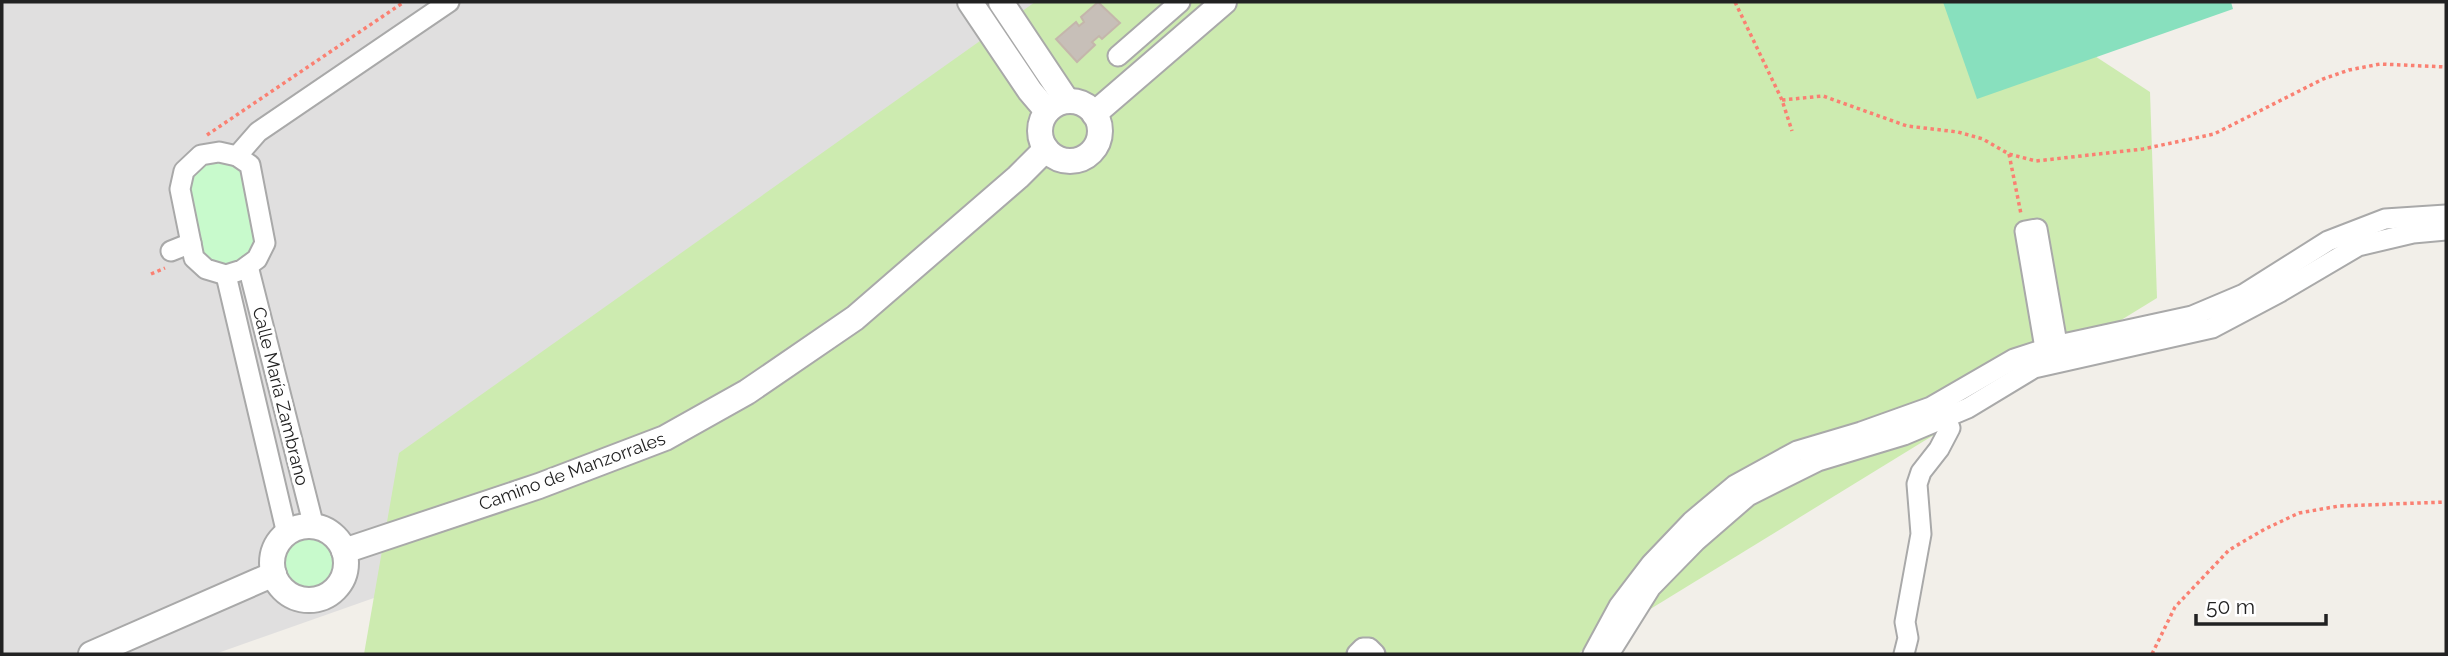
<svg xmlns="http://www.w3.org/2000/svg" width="2448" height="656" font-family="Raleway,sans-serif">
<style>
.residential{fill:#e0dfdf}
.grass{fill:#cdebb0}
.park{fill:#c8facc}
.pitch{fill:#88e0be}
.building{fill:#c7bfb8;stroke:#c4b6ab;stroke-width:2}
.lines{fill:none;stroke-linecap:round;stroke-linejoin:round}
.minor-casing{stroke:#a9a9a9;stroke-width:23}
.tertiary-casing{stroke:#a9a9a9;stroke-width:28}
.path{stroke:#fa8072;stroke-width:3.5;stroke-dasharray:3.5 3.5;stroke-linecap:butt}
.minor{stroke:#fff;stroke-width:19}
.tertiary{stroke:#fff;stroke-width:24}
.labels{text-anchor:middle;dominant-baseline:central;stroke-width:6;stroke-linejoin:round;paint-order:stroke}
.street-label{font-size:18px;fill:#222;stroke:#fff}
</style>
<rect width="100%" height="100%" fill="#f2efe9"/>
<!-- residential -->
<path class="residential" d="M2,2h1280l-707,525 -360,127h-213z"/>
<!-- grass -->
<path class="grass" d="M1035,2h977l138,90 7,206 -580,356h-1213l35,-201z"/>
<!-- park -->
<g class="park">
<path d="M221,160l15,5 4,6 15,68 -5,13 -23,16c-7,-2 -15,-3 -20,-8 -9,-11 -10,-24 -12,-37 -7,-33 -17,-56 26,-63z"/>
<circle cx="310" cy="563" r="29"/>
</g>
<!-- pitch -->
<path class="pitch" d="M1943,2h288l2,7 -256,90z"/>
<!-- building -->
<path class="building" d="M1098,2l22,21 -18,16 -3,-3 -7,6 3,3 -18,17 -21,-23 20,-17 3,4 5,-4 -3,-5z"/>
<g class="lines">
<defs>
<g id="minor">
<path d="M1118,56l62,-54"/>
<path d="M219,152l18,4 13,9 15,78 -8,16 -15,11 -16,5 -20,-6 -12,-11 -14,-69 4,-18 17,-16z"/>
<path d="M237,156l21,-24 191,-130"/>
<path d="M171,251l20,-8"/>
<path d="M248,266l66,261"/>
<path d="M226,275l61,259"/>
<path d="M2047,360l-22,-129 12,-2 22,126"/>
<path d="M1357,654l6,-6h6l6,6"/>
<path d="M1593,654l26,-48 32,-42 41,-43 43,-36 62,-34 64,-19 70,-25 83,-48 40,-13 138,-30 52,-22 84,-53 57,-22 61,-4"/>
<path d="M1609,654l42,-67 45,-46 52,-45 70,-35 86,-26 64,-27 66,-40 178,-40 68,-36 78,-46 55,-13 33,-3"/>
<path d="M1904,654l4,-16 -3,-16 16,-88 -4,-50 4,-12 18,-23 11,-21 -9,-21"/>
</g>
<g id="tertiary">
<path d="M970,2l60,89 17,20"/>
<path d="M1001,2l66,99"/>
<circle cx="1070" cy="131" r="30"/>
<path d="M1094,114l130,-112"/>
<circle cx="309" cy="563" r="37"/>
<path d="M344,551l195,-65 126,-48 82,-46 108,-74 163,-141 28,-28"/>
<path d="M91,654l183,-80"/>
</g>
</defs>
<!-- minor casing -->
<use href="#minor" class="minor-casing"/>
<!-- tertiary casing -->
<use href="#tertiary" class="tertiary-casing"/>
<!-- path -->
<g class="path">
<path d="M1735,2l47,98 10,31"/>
<path d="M1782,100l41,-4 84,30 51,6 25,7 26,15 27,7 107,-12 71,-15 109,-55 26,-9 31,-6 66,3"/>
<path d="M207,135l197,-133"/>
<path d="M2009,154l12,60"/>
<path d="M151,274l14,-6"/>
<path d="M2152,654l23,-47 54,-57 36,-21 34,-16 40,-7 107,-4"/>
</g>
<!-- minor -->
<use href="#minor" class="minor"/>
<!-- tertiary -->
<use href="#tertiary" class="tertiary"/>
</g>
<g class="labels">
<!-- street labels -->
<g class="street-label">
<text transform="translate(281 396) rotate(76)">Calle María Zambrano</text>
<text transform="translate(572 471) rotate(-20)">Camino de Manzorrales</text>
</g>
</g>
<!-- border -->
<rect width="2448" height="656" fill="none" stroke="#222222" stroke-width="7"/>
<!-- scale -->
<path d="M2196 614v10h130v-10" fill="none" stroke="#222222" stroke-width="3.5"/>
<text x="2206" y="614" font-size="21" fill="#222222" stroke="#ffffff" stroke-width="5" paint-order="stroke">50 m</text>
</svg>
